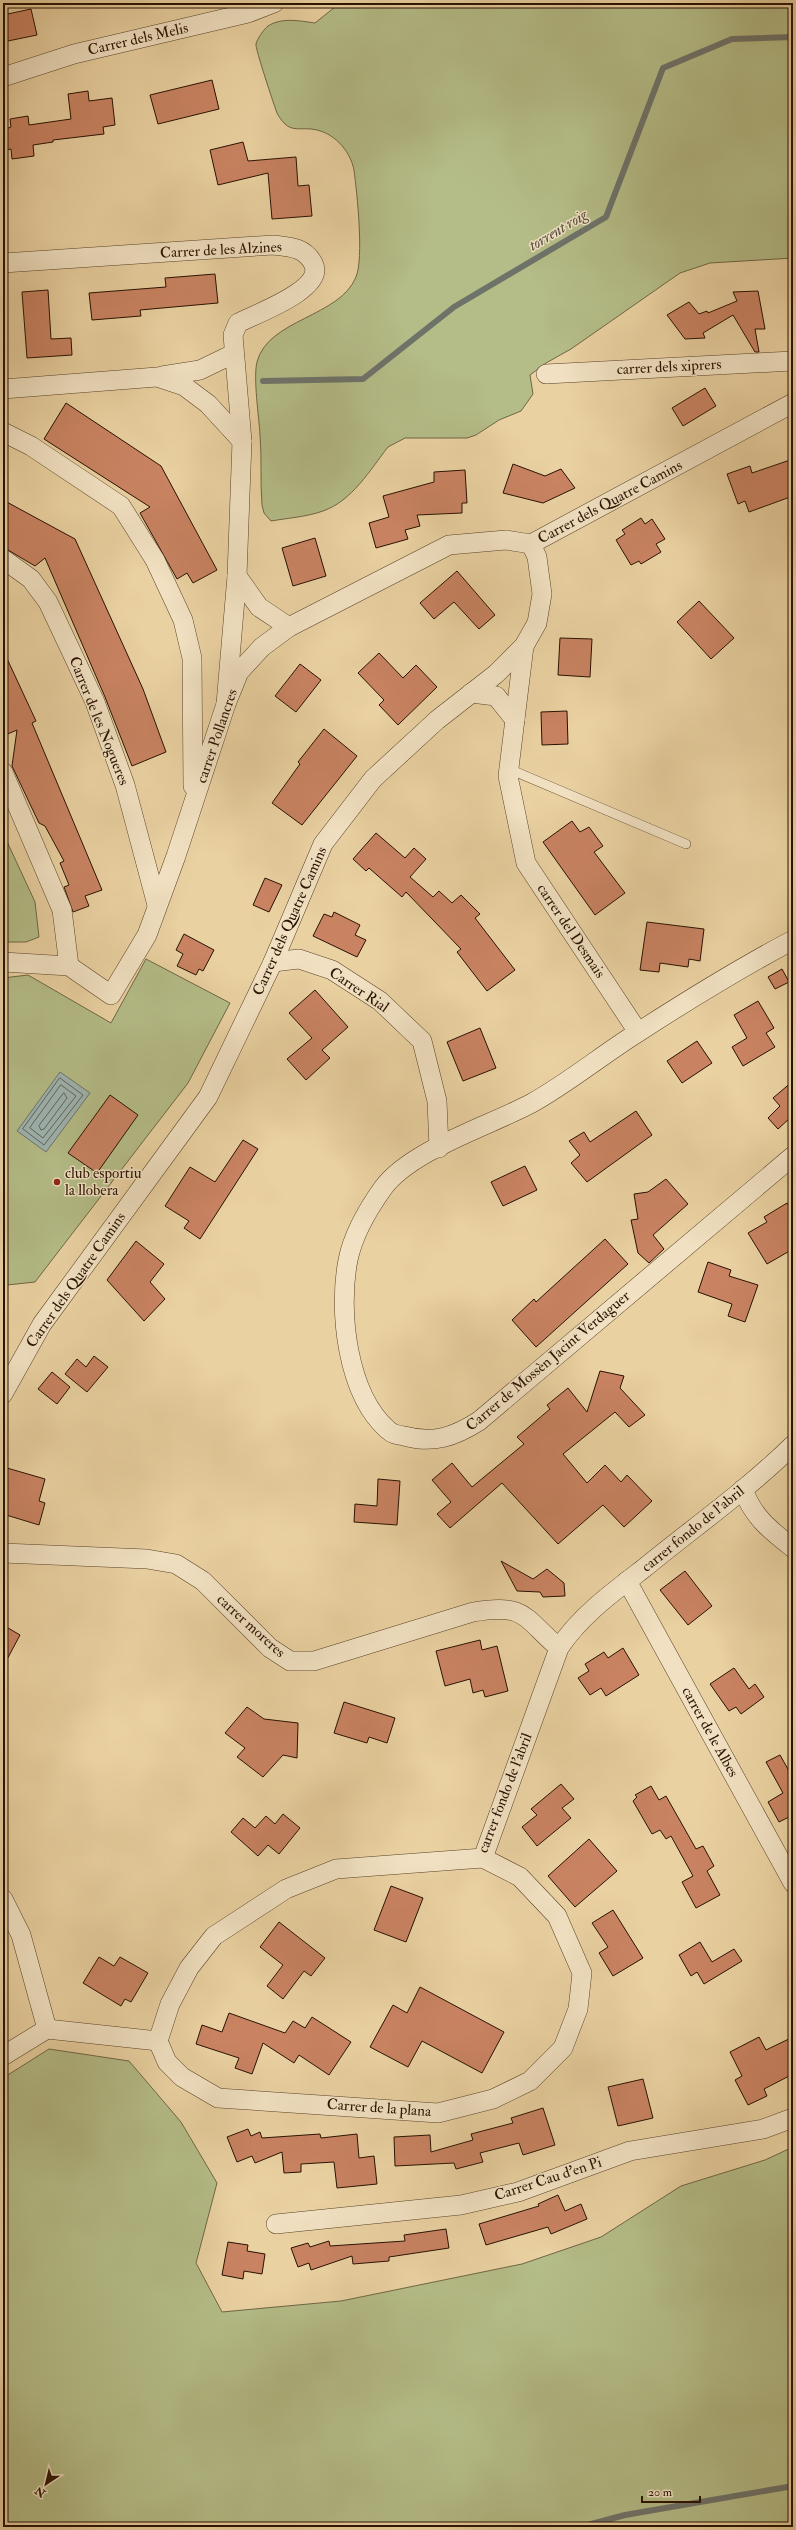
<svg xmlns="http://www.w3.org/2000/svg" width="796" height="2530" font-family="'IM FELL Double Pica',serif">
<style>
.green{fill:#b4bc87;stroke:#6e6644}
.water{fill:#9db4b1;stroke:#6e736a}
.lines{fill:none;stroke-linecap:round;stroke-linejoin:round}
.shore{stroke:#626258;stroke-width:1}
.stream{stroke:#6e736a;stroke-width:6}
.building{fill:#c98362;stroke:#281100}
.service-casing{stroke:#584128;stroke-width:10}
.minor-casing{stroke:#584128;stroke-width:20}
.service{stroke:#f1e1c2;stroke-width:9}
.minor{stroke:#f1e1c2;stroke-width:19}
.poi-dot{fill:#8f2418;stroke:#f1e1c2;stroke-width:1.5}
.labels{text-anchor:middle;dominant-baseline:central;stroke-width:3;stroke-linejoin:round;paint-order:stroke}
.street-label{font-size:15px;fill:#281100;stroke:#f1e1c2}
.poi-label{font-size:15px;fill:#281100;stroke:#f1e1c2;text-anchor:start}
.water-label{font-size:16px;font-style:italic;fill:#514a3e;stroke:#f1e1c2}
</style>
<rect width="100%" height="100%" fill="#ead1a1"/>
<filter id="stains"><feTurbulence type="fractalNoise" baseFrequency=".005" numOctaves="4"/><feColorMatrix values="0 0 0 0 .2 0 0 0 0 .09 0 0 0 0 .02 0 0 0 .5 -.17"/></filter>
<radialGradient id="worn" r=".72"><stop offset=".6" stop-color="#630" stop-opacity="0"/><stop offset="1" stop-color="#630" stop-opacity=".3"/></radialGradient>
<!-- green -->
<g class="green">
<path d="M340,3h453v255l-83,5 -30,10 -109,76 -25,14 -16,12 3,19 -12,17 -22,9 -23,15 -9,3h-62l-17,9c-18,23 -36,54 -65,64 -17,6 -35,7 -52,10l-7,-8 -2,-8c-2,-24 0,-47 -2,-70 -1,-18 -7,-57 -3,-73 11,-43 83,-45 99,-85 8,-19 1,-84 -2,-107 -4,-20 -21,-39 -43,-41 -9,-1 -19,2 -26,-5 -3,-3 -6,-7 -8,-11 -3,-8 -22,-65 -21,-69 1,-5 8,-15 12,-18 14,-9 32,-5 47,-3z"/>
<path d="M3,833l32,69 4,35 -13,5h-23z"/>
<path d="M146,959l84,44 -42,80 -153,199 -28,3 -4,-3v-304l25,-3 83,48z"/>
<path d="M49,2049l80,12 52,61 36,61 -21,80 26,49 119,-11 181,-37 79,-27 80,-51 84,-26 28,-13v380h-790v-449z"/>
</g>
<!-- water -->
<path class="water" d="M60,1072l30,21 -44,59 -29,-21z"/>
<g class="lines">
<!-- shore -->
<g class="shore">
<path d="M60,1078l23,17 -39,50 -21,-16z"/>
<path d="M61,1085l15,11 -33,42 -13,-10z"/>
<path d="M64,1093l3,5 -23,31 -3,1 -2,-4z"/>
</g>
<!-- stream -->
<g class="stream">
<path d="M263,381l100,-2 91,-72 152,-90 57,-149 69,-29 61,-2"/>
<path d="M580,2527l45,-12 168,-29"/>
</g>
</g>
<!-- building -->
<g class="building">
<path d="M31,9l6,26 -34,7v-27z"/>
<path d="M212,80l7,29 -61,15 -8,-29z"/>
<path d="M88,91l1,10 23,-3 3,27 -12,2 1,7 -51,6v2l-20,3 1,11 -22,3 -1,-10 -5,1 -3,-20 8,-3 -1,-8 18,-3 1,9 42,-6 -3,-25z"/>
<path d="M243,142l5,19 48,-4 2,29 11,-1 3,31 -40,3 -4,-46 -50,12 -8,-35z"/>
<path d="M215,274l3,29 -78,7 1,6 -49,4 -3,-27 77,-6 -1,-9z"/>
<path d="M48,290l3,49 20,-1 1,17 -45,3 -5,-66z"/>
<path d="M758,291l7,38h-10l4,23h-4l-22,-37 -30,18 2,5 -20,1 -18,-24 22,-13 10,12 8,-3 1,2 29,-12 -4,-9z"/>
<path d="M705,388l11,18 -33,20 -11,-18z"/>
<path d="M66,403l95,63 56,104 -24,13 -6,-10 -10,6 -37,-66 10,-6 -106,-68z"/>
<path d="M793,459v37l-44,16 -4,-11 -7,3 -11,-30 23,-8 2,7z"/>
<path d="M513,464l32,12 16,-7 14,19 -32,15 -40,-10z"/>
<path d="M465,470l2,33h-5v10l-45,2 3,11 -15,4 3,9 -32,9 -7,-25 20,-6 -6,-21 51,-14v-10z"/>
<path d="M3,500l72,39 68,150 23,63 -34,14 -27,-69 -60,-139 -10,8 -32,-19z"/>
<path d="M641,518l4,6 7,-5 13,20 -9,5 5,8 -20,12 -2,-3 -8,4 -15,-25 9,-6 -3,-4z"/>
<path d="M315,538l11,38 -33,10 -11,-38z"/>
<path d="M457,571l38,44 -16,14 -25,-27 -20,17 -14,-16z"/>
<path d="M699,601l35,37 -23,21 -34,-37z"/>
<path d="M560,638l32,1 -2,38 -32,-2z"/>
<path d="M3,650l33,71 -4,2 70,167 -17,6 4,10 -16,6 -9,-25 5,-2 -9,-22 4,-2 -19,-35 -6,-3 -27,-57 5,-36 -14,6z"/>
<path d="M379,653l24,25 13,-13 21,22 -39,38 -19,-20 5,-5 -26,-27z"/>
<path d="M300,664l21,16 -25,32 -21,-16z"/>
<path d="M567,711l1,33 -26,1 -1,-33z"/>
<path d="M324,729l33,27 -55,69 -30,-22 28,-39 -2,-2z"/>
<path d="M572,821l8,11 9,-5 14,19 -9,6 31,41 -30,22 -52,-73z"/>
<path d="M376,833l29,25 9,-10 12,11 -16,18 23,20 6,-6 13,12 9,-8 19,19 -5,4 40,52 -28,21 -30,-39 4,-3 -55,-57 -4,5 -33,-29 -3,3 -13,-12z"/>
<path d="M265,878l17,7 -13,27 -16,-7z"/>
<path d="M334,912l26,13 -5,10 11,5 -9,17 -44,-21 11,-22 8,3z"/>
<path d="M647,922l57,7 -4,32 -11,-2 -1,8 -28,-4 -1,9 -19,-2z"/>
<path d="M184,934l30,16 -11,21 -4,-2 -3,6 -19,-9 6,-12 -7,-4z"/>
<path d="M782,969l7,13 -14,7 -7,-12z"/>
<path d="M315,990l33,37 -26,23 8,8 -24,22 -19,-21 25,-21 -23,-25z"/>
<path d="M758,1001l16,27 -8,5 9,14 -32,19 -11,-19 15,-9 -13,-23z"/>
<path d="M480,1028l16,40 -33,13 -16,-39z"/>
<path d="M697,1041l15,22 -30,20 -15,-22z"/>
<path d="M793,1081v40l-3,-3 -12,11 -10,-11 12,-12 -7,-8z"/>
<path d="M110,1095l28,20 -41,58 -29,-20z"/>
<path d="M636,1111l16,24 -65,47 -16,-19 9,-8 -11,-14 15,-9 6,10z"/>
<path d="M243,1140l15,9 -58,90 -16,-11 5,-7 -24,-15 25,-39 25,15z"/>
<path d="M525,1166l12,24 -34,16 -12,-24z"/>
<path d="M666,1179l22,25 -35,31 11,14 -15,14 -11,-10 -7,-33 7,-1 -4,-25 14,-2z"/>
<path d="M787,1203l6,11v35l-26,15 -19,-31 19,-11 -3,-5z"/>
<path d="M605,1239l23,25 -92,83 -24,-27 22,-21 2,3z"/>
<path d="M136,1241l28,23 -14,18 15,17 -21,22 -37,-41z"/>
<path d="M708,1262l23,8 -2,6 29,9 -13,37 -17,-6 4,-12 -34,-12z"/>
<path d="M94,1356l14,11 -21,25 -22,-18 12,-15 9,8z"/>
<path d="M600,1371l24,5 -4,12 25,27 -16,12 -14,-15 -52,42 24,29 18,-18 16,17 6,-7 25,26 -28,26 -21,-22 -45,39 -56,-61 -52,45 -13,-14 14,-12 -19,-22 20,-17 20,24 52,-43 -7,-7 33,-28 -3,-4 21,-17 19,24z"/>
<path d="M52,1372l18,15 -13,17 -19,-15z"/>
<path d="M7,1468l38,11 -6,22 6,2 -6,22 -36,-11v-31z"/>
<path d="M378,1479l22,2 -3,44 -43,-3 1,-18 22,2z"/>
<path d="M501,1561l32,18 14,-10 17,14 1,13 -22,1 -3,-5 -23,-1z"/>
<path d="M685,1571l27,35 -24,19 -28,-35z"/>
<path d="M3,1625l17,10 -17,32z"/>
<path d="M480,1640l2,10 15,-4 11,45 -23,6 -2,-7 -10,3 -3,-14 -25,7 -9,-35z"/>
<path d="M623,1648l16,27 -33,21 -5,-8 -11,7 -12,-17 11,-7 -4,-7 19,-12 4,6z"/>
<path d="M734,1668l15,21 6,-5 9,13 -23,17 -5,-7 -7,4 -19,-27z"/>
<path d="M344,1702l51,16 -8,25 -18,-6 -2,6 -33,-10z"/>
<path d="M247,1707l17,12 34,4 -1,35 -14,-3 -20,22 -26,-20 8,-9 -20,-15z"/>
<path d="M780,1755l13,23v37l-14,7 -11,-20 15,-9 -17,-31z"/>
<path d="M561,1784l13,15 -12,9 9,10 -34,28 -15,-19 15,-12 -6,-6z"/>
<path d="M651,1786l8,14 7,-4 30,53 7,-3 11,20 -7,5 13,24 -24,13 -14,-26 11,-6 -22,-40 -5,3 -6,-9 -8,4 -19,-33 4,-4 -2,-2z"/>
<path d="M283,1814l17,14 -21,26 -11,-9 -10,11 -27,-24 12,-14 12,10 11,-12 9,8z"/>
<path d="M589,1839l28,32 -42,36 -27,-31z"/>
<path d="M391,1886l32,12 -17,44 -32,-12z"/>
<path d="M613,1910l30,48 -30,18 -14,-23 9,-6 -16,-24z"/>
<path d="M279,1922l46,36 -14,18 -7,-5 -21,28 -16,-13 16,-21 -23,-18z"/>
<path d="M700,1942l12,20 22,-13 8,12 -38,23 -7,-12 -6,4 -12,-21z"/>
<path d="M99,1957l15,9 6,-9 28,16 -17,29 -6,-3 -4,7 -38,-23z"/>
<path d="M420,1987l84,45 -22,41 -60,-32 -14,26 -38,-20 23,-42 14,8z"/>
<path d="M229,2013l56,20 8,-12 12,7 7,-11 39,25 -22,33 -30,-20 -5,8 -31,-20 -11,31 -17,-6 4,-10 -43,-14 6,-19 20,7z"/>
<path d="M759,2037l7,13 27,-13v37l-29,15 3,7 -19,9 -13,-25 7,-4 -12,-24z"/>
<path d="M643,2079l10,39 -35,8 -10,-39z"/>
<path d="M543,2108l12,37 -32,10 -4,-12 -39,10 3,9 -27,7 -2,-6 -59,3 -1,-29 36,-2 1,17 42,-12 -2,-6 42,-11 -2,-5z"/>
<path d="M248,2129l3,7 9,-4 2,6 58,-4 1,4 36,-4 2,24 15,-2 3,28 -40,4 -3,-26 -33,2v8l-17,1 -2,-21 -27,11 -3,-7 -15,6 -10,-25z"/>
<path d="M558,2195l7,16 16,-7 6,15 -36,15 -3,-7 -62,18 -7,-21 60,-18 -1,-2z"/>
<path d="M446,2229l3,19 -60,9v4l-36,3 -1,-8 -41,14 -2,-7 -11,4 -7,-19 17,-5 2,4 19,-6 1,5 75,-5 -1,-6z"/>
<path d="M228,2242l20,3 -1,6 18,3 -3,20 -18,-3 -1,8 -21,-4z"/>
</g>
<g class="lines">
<defs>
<path id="service" d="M509,769l177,75"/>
<g id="minor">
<path d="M3,77l71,-23 174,-41 26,-10"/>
<path d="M3,263l270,-18c17,2 31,2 40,18 14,26 -58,51 -75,60l-5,12 9,106 -5,135 -11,128"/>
<path d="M546,374l247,-13"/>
<path d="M162,376l38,-6 33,-16"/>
<path d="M3,389l154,-12 27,9 24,18 34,37"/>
<path d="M3,432l28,14 90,60 34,54 28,60 9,38 1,128"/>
<path d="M3,559l28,20 17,23 47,100 30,83 32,120"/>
<path d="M237,576l22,31 30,20"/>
<path d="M524,646l-16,130 18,87 112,169"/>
<path d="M471,693l25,3 19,24"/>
<path d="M3,772l59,138 7,56"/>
<path d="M793,940c-53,28 -105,60 -156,93 -35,22 -69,50 -105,70 -43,23 -121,47 -149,85 -15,21 -30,47 -35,72 -10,51 -1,134 40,170 4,4 10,5 16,6 29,8 50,1 75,-15l314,-265"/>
<path d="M3,962l66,4 42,29 36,-60 29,-79 50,-152 13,-32 23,-25 27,-20 160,-82 57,-5 25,4"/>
<path d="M273,962l26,-3 33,11 48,31 42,40 15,60 2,47"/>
<path d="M3,1394l39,-70 166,-227 65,-135 50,-118 50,-65 64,-59 59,-46 28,-28 13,-23 5,-29 -5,-37 -6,-13 262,-141"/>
<path d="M743,1489c10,28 27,41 50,59"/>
<path d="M3,1553l144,6 29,5 27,17 67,67 20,13h24l159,-49c53,-9 50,5 86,36"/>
<path d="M627,1581l166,302"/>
<path d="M3,1899l18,36 26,94 -44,27"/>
<path d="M47,2029l111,12 12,-37 19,-36 25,-32 72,-47 50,-20 147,-11 76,-210c21,-32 54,-56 84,-79 50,-41 104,-79 150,-124"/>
<path d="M158,2041l9,21 15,15 36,21 220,15 55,-14 37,-18 33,-33 15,-39 4,-36 -25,-57 -37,-39 -37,-19"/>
<path d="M276,2224l185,-19 57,-13 112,-41 133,-22 30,-11"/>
</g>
</defs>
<!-- service casing -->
<use href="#service" class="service-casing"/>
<!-- minor casing -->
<use href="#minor" class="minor-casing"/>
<!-- service -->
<use href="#service" class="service"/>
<!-- minor -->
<use href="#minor" class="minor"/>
</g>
<!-- markers -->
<circle class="poi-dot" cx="57" cy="1182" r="4"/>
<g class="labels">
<!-- street labels -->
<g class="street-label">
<text transform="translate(138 39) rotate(-13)">Carrer dels Melis</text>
<text transform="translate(221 250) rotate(-3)">Carrer de les Alzines</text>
<text transform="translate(669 367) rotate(-3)">carrer dels xiprers</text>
<text transform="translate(610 502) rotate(-28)">Carrer dels Quatre Camins</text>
<text transform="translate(99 721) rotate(68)">Carrer de les Nogueres</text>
<text transform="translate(217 736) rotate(-71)">carrer Pollancres</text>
<text transform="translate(290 921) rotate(-66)">Carrer dels Quatre Camins</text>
<text transform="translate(571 931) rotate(56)">carrer del Desmais</text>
<text transform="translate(359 990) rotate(34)">Carrer Rial</text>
<text transform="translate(76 1280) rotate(-55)">Carrer dels Quatre Camins</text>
<text transform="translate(548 1361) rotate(-40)">Carrer de Mossèn Jacint Verdaguer</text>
<text transform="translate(693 1529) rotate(-39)">carrer fondo de l'abril</text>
<text transform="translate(251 1626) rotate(42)">carrer moreres</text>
<text transform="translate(710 1732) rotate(61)">carrer de le Albes</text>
<text transform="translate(505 1793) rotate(-69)">carrer fondo de l'abril</text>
<text transform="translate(379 2108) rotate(4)">Carrer de la plana</text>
<text transform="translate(548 2179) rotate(-18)">Carrer Cau d'en Pi</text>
</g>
<!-- poi labels -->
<g class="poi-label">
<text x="65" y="1173">club esportiu<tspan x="65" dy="17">la llobera</tspan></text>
</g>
<!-- water labels -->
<g class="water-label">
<text transform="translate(558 230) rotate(-31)">torrent roig</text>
</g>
</g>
<!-- margin -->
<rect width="796" height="2530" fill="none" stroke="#ead1a1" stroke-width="16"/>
<rect x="4" y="4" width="788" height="2522" fill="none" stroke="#281100" stroke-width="2"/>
<rect x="8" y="8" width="780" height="2514" fill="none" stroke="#281100"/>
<!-- north arrow -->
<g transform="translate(46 2484) rotate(215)" stroke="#f1e1c2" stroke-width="3" paint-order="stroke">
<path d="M0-3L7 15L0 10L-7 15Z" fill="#281100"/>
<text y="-6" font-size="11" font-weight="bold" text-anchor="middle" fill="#281100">N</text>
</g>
<!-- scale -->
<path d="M642 2496v6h58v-6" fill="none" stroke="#281100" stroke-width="2"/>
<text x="648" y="2496" font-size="12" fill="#281100" stroke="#f1e1c2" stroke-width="3" paint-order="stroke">20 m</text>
<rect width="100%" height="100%" filter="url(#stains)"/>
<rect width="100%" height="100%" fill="url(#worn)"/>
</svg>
